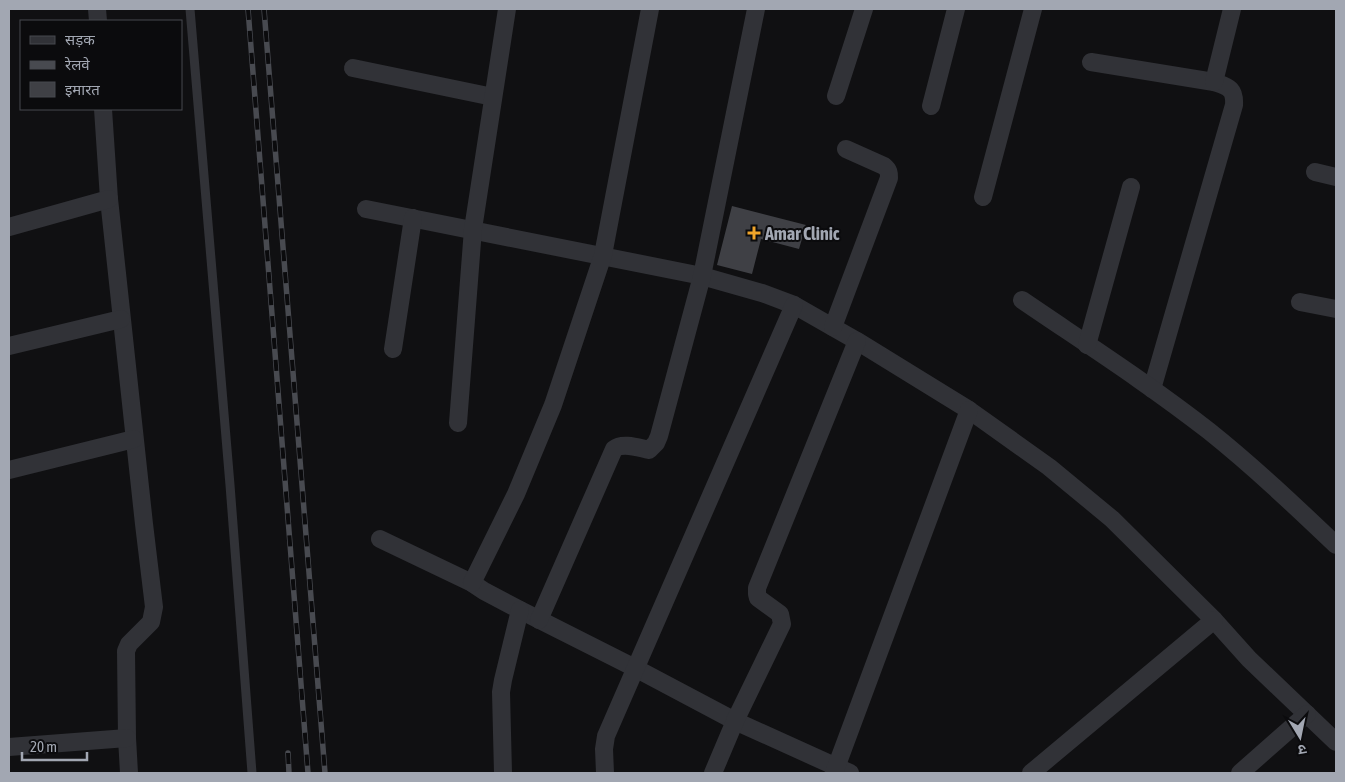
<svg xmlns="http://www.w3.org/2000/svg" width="1345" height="782" font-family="'Asap Condensed','Noto Sans Devanagari',sans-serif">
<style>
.building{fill:#3f4045}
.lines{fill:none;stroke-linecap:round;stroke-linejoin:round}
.service{stroke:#313237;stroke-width:9}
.minor{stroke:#313237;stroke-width:18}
.rail-casing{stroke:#484a50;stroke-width:5.5}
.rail{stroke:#0b0b0d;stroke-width:4;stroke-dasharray:11;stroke-linecap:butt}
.poi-dot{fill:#f0a52a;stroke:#0b0b0d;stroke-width:2}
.labels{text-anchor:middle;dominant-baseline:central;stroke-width:4;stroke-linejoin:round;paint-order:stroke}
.poi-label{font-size:18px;font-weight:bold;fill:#a2a7b2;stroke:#0b0b0d;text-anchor:start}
</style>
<rect width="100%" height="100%" fill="#101012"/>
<!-- building -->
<path class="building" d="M732,206l74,19 -7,24 -38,-10 -9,35 -35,-9z"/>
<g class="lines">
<!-- service -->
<path class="service" d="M190,9l40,476 22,288"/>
<!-- minor -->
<g class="minor">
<path d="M97,9l1,12"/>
<path d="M1091,62l123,20c14,5 21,6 20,23l-82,284"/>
<path d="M353,68l140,29"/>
<path d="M1214,82l18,-73"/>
<path d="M836,96l28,-87"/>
<path d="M931,106l25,-97"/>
<path d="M103,109l6,90 35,325 10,83 -3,15 -22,22 -3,7 1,87 2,35"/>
<path d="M1315,172l21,5"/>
<path d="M983,197l50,-188"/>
<path d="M366,209l336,67 60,17 32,12 63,36 112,69 80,57 63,52 102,101 35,39 87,83"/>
<path d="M9,227l100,-28"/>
<path d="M1022,300c63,43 127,84 187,131 45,36 86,75 127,114"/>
<path d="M1300,302l36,7"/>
<path d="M833,327l56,-149c0,-5 0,-8 -5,-12l-38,-17"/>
<path d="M1087,345l44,-158"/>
<path d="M9,346l112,-27"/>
<path d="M393,349l20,-131"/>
<path d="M458,423l15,-194 34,-220"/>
<path d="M9,470l125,-31"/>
<path d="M380,539l92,44 12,8 36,19 115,58 100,53 115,52"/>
<path d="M472,583l44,-89 37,-89 50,-150 47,-246"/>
<path d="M539,620l75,-171c9,-7 25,-1 35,1l7,-7 3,-7 43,-160 54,-267"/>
<path d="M9,747l118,-9"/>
<path d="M503,773l-2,-81 2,-12 17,-70"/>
<path d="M605,773l-1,-24 2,-13 188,-431"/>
<path d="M713,773l22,-52 47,-97 -2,-10 -22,-16 -1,-4v-6l100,-247"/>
<path d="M834,773l135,-363"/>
<path d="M1031,773l183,-153"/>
<path d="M1240,773l67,-59"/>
</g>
<defs>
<g id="rail">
<path d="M248,9l60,764"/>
<path d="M264,9l61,764"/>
<path d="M288,753l1,20"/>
</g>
</defs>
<!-- rail casing -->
<use href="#rail" class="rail-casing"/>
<!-- rail -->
<use href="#rail" class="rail"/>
</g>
<!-- markers -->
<path class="poi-dot" d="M751.5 225.5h5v5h5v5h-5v5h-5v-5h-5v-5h5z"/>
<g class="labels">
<!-- poi labels -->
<g class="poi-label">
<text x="765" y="233">Amar Clinic</text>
</g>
</g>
<!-- border -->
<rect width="1345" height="782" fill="none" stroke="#a2a7b2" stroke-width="20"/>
<!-- legend -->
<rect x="20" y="20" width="162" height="90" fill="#0b0b0d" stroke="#47494f"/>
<rect x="30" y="36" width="25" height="8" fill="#313237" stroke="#47494f"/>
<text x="65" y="45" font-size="15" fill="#a2a7b2">सड़क</text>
<rect x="30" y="61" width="25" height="8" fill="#484a50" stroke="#47494f"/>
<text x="65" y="70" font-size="15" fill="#a2a7b2">रेलवे</text>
<rect x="30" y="82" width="25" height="15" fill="#3f4045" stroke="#47494f"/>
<text x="65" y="95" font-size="15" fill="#a2a7b2">इमारत</text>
<!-- north arrow -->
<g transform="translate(1300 737) rotate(170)" stroke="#0b0b0d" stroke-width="4" paint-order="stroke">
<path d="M0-4L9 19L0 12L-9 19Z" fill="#a2a7b2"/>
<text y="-8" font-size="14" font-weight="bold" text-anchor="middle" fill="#a2a7b2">उ</text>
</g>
<!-- scale -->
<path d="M22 752v8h65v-8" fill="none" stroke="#a2a7b2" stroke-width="2.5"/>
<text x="30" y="752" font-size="15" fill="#a2a7b2" stroke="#0b0b0d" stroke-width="4" paint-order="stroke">20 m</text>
</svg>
